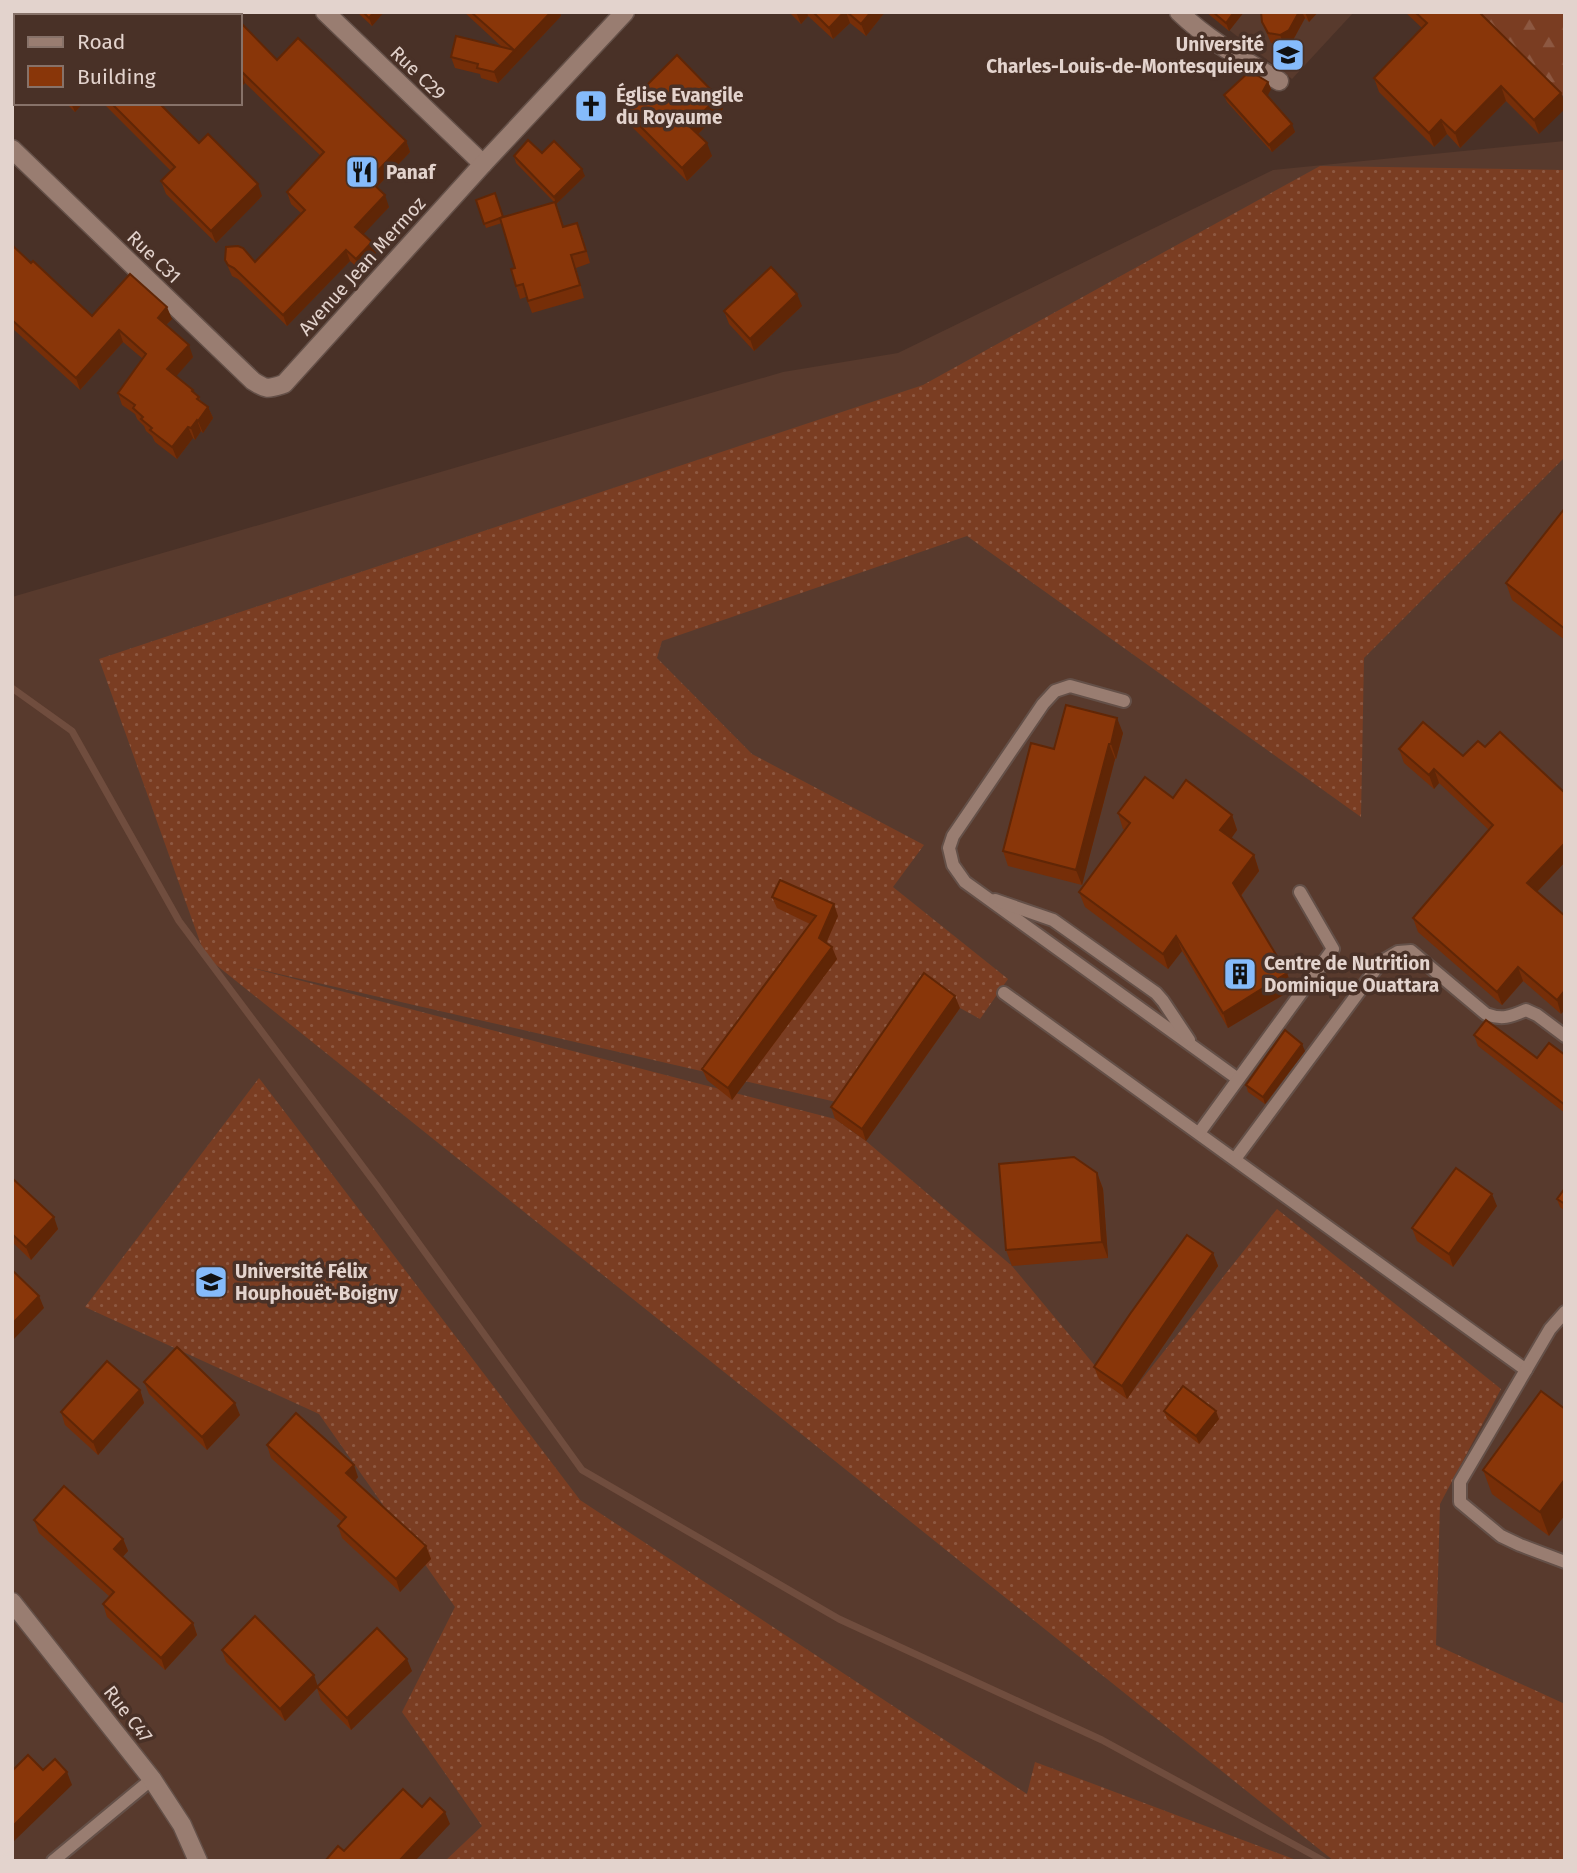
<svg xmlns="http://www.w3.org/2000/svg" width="1577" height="1873" font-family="'Fira Sans',sans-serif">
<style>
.built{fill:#583a2d}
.grass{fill:url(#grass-dots)}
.forest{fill:url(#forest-firs)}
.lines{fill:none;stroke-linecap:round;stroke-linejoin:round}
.stream{stroke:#704d3e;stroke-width:7}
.lane-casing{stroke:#645048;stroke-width:16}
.street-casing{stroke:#645048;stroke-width:21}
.lane{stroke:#997d71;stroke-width:12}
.street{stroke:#997d71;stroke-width:18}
.wall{fill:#762e08}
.shaded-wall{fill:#602606}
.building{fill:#893609;stroke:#602606;stroke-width:2}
.labels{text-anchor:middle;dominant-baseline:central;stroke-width:7;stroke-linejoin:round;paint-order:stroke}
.poi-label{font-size:19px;font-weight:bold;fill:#e3d3cd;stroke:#493127;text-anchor:start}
.street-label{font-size:19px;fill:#e3d3cd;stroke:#493127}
</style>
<defs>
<pattern id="grass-dots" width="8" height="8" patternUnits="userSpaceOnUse" patternTransform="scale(1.75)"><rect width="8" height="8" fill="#7a3d22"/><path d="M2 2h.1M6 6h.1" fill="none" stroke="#8d5841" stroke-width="1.8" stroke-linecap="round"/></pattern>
<pattern id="forest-firs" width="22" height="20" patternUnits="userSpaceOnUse" patternTransform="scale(1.75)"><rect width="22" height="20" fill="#7a3d22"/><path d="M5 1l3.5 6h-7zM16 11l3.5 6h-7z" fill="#8d5841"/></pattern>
</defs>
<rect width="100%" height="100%" fill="#493127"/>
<!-- built -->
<g class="built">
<path d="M1206,12h148l-62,67z"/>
<path d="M1565,141v1720h-1553v-1264l771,-225 115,-19 375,-183z"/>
</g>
<!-- grass -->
<g class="grass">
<path d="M1320,166l245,4v287l-201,201 -3,159 -394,-281 -305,105 -5,17 95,96 172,91 -31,42 115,92 -28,40 -20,-11 -115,96 -601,-138 591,153 31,22 146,125 104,125 11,7 150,-189 224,180 -61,115 -4,141 129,59v157h-231l-1129,-905 -106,-297 824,-274z"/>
<path d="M259,1078l321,422 447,294 8,-32 264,99h-854l37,-35 -80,-114 53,-105 -136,-193 -234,-107z"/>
</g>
<!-- forest -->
<path class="forest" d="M1479,12h86v86z"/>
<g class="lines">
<!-- stream -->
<path class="stream" d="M12,688l60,43 107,190 199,266 204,283 257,149 263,121 222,121"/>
<defs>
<g id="lane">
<path d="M1124,701l-54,-15 -15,5 -12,13 -90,132 -4,12 4,17 12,17 273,197"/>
<path d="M995,900l58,20 103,73 7,8 26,39"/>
<path d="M1004,993l522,377"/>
<path d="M1199,1133l134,-184 -33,-57"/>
<path d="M1235,1159l146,-197 17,-10 13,-1 75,63c16,6 24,3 40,-4l11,5 28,21"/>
<path d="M1565,1312l-15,17 -90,153v20l41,34 19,9 45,17"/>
<path d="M53,1861l99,-82"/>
</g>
<g id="street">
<path d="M325,12l158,152"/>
<path d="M1179,12c30,29 65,48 100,69"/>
<path d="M12,149l241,232c14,9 15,8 31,3l199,-220 142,-152"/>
<path d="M12,1602l140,177 30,46 16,36"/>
</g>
</defs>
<!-- lane casing -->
<use href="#lane" class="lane-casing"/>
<!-- street casing -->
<use href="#street" class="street-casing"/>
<!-- lane -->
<use href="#lane" class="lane"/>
<!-- street -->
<use href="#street" class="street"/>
</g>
<!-- wall -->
<g class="wall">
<path d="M140,12h90l3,4h-89z"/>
<path d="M357,12h27l-12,14z"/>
<path d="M464,12h96l1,4 -63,67 -17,-5 -1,-4 -25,-6 -4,-11 51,-10z"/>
<path d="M789,12h96l-19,24 -16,-13 -17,16 -25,-23 -7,8z"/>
<path d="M1206,12h38l-15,19z"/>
<path d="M1261,12h57l-9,10 -4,-4 -12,22 -9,5 -13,-2 -9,-21z"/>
<path d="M1405,12h74l82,81 -22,41 -33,-33 -46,47 -13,-14 -13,13 -55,-55 -5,-14 48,-50z"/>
<path d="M240,22l37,38 129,81 4,11 -33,35 12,20 -26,27 13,19 -16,17 -10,-9 -63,65 -49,-47 -6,-3 -7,-16 30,2 46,-49 -10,-9 -4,-12 34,-36 -76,-73 -5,5z"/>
<path d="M1268,82l3,7 -4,7 28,36 -23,20 -45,-50 -3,-7z"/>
<path d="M718,97l5,12 -25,25 14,22 -25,25 -60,-59 -4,-13z"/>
<path d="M66,103h17l-8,9z"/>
<path d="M103,103h56l40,40 63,53 -46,47 -50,-49 -5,-13 10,-10z"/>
<path d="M514,156l71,20 -29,28 8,23 18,8 8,28 -14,5 8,30 -52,15 -6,-16 -6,2 -4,-13 -1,-18 -13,-45 -16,5 -10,-28 27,17 51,-15 -38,-39z"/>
<path d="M12,245l19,18 61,53 80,3 -6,6 27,32 -17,19 23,21 2,5 7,5 5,11 -10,15 -2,-2 -6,9 -2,-2 -16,21 -22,-17 -3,-6 -6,-5 -2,-5 -7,-7 -2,-5 -13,-9 -4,-12 25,-34 -20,-17 -43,48 -68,-62z"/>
<path d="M802,306l-48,45 -25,-27 -5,-13z"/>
<path d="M1565,508v132l-53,-40 -6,-17z"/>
<path d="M1123,733l-7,26h-1l-33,126 -74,-19 -5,-15 51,-102z"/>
<path d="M1485,747l80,46v69l-28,30 24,122 -38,-33 -21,24 -84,-73 -5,-14 76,-88 -50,-47 -5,6 -30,-26 -5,-14 64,7z"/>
<path d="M1173,798l59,17 5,15 -6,8 23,17 5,16 -18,25 52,93 -65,39 -46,-77 -14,18 -83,-62 -6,-15 46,-62 -2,-1 -5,-16z"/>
<path d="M772,897l66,19 -12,27 11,16 -105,141 -25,-20 -5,-11 108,-145 -33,-16z"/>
<path d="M960,1008l-94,133 -31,-22 -4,-12z"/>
<path d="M1474,1035l63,23 28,-3v58l-87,-67z"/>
<path d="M1305,1051l-40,53 -17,-12 -2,-7z"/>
<path d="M1097,1173l6,16 5,69 -96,8 -6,-16z"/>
<path d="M12,1178l46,51 -27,31 -19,-18z"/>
<path d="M1565,1188v23l-5,-4 -3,-8z"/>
<path d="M1497,1206l-44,61 -36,-26 -5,-13z"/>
<path d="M1213,1253l5,13 -91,133 -28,-20 -5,-12z"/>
<path d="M144,1382l96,33 -33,35 -58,-56z"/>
<path d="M140,1390l4,13 -46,52 -33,-30 -4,-13z"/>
<path d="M1541,1391l8,145 -57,-42 -9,-24z"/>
<path d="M1164,1411l55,8 -20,25 -32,-25z"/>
<path d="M267,1445l91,32 -3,4 71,65 5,13 -31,33 -58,-54 -4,-12 4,-4 -71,-64z"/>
<path d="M34,1520l89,19 5,12 -6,6 71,66 4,12 -32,35 -58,-53 -4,-13 7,-7 -71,-64z"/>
<path d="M222,1650l96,36 94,-15 -61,59 -30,-30 -4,-12 -32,33 -59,-59z"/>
</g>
<!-- shaded-wall -->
<g class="shaded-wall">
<path d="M12,12h14l-4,4h-6v7l-4,3z"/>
<path d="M374,12h10l-12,14 -3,-8z"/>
<path d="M551,12h9l1,4 -63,67 -4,-11z"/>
<path d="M796,12h11l1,4 -7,8z"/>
<path d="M844,12h2l4,11 -17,16 -4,-11z"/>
<path d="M871,12h14l-19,24 -5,-12z"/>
<path d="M1234,12h10l-15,19 -3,-8z"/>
<path d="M1299,12h3l3,6 -12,22 -9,5 -4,-10z"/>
<path d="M1305,12h13l-9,10z"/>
<path d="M241,71l4,12 -5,5v-15z"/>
<path d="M1268,82l3,7 -5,10 -3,-8z"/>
<path d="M1501,86l5,15 -46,47 -5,-15z"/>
<path d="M1561,93l4,10v6l-26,25 -5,-14z"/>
<path d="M718,97l5,12 -29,29 -5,-12z"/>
<path d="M71,103h12l-8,9z"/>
<path d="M1441,120l6,14 -13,13 -5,-14z"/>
<path d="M1292,124l3,8 -23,20 -3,-7z"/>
<path d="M406,141l4,11 -37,39 -4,-11z"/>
<path d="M707,143l5,13 -25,25 -5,-13z"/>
<path d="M582,169l3,7 -29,28 -2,-7z"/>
<path d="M258,184l4,12 -46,47 -5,-12z"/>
<path d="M385,195l4,12 -29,31 -5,-11z"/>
<path d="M372,242l4,11 -16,17 -4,-11z"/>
<path d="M346,250l4,11 -63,65 -4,-11z"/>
<path d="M797,294l5,12 -48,45 -4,-12z"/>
<path d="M167,307l5,12 -10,10 -4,-11z"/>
<path d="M119,330l4,12 -43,48 -4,-12z"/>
<path d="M189,345l4,12 -21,24 -5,-12z"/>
<path d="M208,407l5,11 -10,15 -5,-12z"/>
<path d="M197,420l4,11 -6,9 -4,-12z"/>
<path d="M188,427l5,11 -16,21 -5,-12z"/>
<path d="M1117,718l6,15 -7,26 -5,-15z"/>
<path d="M1109,744l6,15 -33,126 -6,-15z"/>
<path d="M1434,769l5,14 -5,6 -5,-14z"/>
<path d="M1232,815l5,15 -11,16 -6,-16z"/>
<path d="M1565,843v19l-33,35 -5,-14z"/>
<path d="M1254,855l5,16 -21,28 -5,-16z"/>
<path d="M834,904l4,12 -15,34 -4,-12z"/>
<path d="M1176,936l6,15 -14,18 -5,-15z"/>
<path d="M832,947l5,12 -105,141 -4,-12z"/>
<path d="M1518,967l5,14 -21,24 -5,-13z"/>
<path d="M1287,973l6,16 -65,39 -5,-15z"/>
<path d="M1565,990v20l-4,4 -4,-14z"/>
<path d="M955,996l5,12 -94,133 -4,-12z"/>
<path d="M1302,1044l3,7 -40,53 -2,-7z"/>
<path d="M1097,1173l6,16 5,69 -6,-16z"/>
<path d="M1492,1194l5,12 -44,61 -4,-13z"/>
<path d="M54,1217l4,12 -27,31 -5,-13z"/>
<path d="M1213,1253l5,13 -91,133 -5,-13z"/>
<path d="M39,1296l5,12 -32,33v-17z"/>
<path d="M140,1390l4,13 -46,52 -5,-13z"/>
<path d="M235,1403l5,12 -33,35 -5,-13z"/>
<path d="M1216,1411l3,8 -20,25 -3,-8z"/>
<path d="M354,1465l4,12 -7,8 -5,-12z"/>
<path d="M1565,1479v36l-16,21 -9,-24z"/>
<path d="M123,1539l5,12 -10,11 -4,-13z"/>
<path d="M426,1546l5,13 -31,33 -4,-13z"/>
<path d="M193,1623l4,12 -32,35 -4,-12z"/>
<path d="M407,1659l5,12 -61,59 -4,-12z"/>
<path d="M314,1675l4,12 -33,34 -5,-12z"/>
<path d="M67,1772l5,13 -60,58v-16z"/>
<path d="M445,1812l5,12 -35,37h-16z"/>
</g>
<!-- building -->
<g class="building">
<path d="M72,12h25l4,4h-33z"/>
<path d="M148,12h82l3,4h-81z"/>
<path d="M363,12h11l-5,6z"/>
<path d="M471,12h80l-57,60 -17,-4 1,-4 -27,-7 5,-21 58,14z"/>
<path d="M813,12h31l-15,16z"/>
<path d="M847,12h24l-10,12z"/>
<path d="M1213,12h21l-8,11z"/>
<path d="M1261,12h38l-10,18 -9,5 -12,-2 -6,-11z"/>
<path d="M1415,12h64l82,81 -27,27 -33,-34 -46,47 -14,-13 -12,13 -55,-55 53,-55z"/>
<path d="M240,22l37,38 21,-22 108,103 -37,39 16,15 -30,32 17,15 -16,17 -10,-9 -63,65 -49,-47 -6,-3 -3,-5 1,-13 12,-1 5,2 12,14 50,-52 -18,-18 37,-40 -83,-81 -1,2z"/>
<path d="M677,55l41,42 -29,29 18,17 -25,25 -59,-59z"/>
<path d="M1250,71l18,11 -5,9 29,33 -23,21 -45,-50z"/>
<path d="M111,103h48l40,40 9,-9 50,50 -47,47 -50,-50 14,-14z"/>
<path d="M528,140l14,13 12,-12 28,28 -28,28 -40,-41z"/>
<path d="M495,193l8,24 -19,7 -8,-24z"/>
<path d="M555,202l8,25 14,-4 9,28 -15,4 9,30 -52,16 -5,-17 -7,2 -5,-17 4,-1 -15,-50z"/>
<path d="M12,245l19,18 2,-2 59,55 38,-42 37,33 -9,11 31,27 -22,24 26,21 -1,1 7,6 -2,2 11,8 -10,14 -1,-1 -6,8 -3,-1 -16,20 -22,-17 2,-2 -11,-9 2,-2 -10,-9 2,-3 -17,-12 28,-39 -27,-24 -43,48 -64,-58z"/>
<path d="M771,267l26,27 -47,45 -26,-28z"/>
<path d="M1565,508v121l-59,-46z"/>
<path d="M1066,705l51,13 -6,26h-2l-33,126 -73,-19 28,-108 23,6z"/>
<path d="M1423,722l40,34 15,-15 7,6 15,-15 65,61v50l-38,40 38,33v74l-8,10 -39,-33 -21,25 -84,-74 80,-93 -59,-56 -5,6 -30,-26z"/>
<path d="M1145,777l28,21 13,-18 46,35 -12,15 34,25 -21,28 54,90 -64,40 -47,-77 -13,18 -84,-62 51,-69 -12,-10z"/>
<path d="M780,880l54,24 -15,34 13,9 -104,141 -26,-19 114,-153 -44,-19z"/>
<path d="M924,973l31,23 -93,133 -31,-22z"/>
<path d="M1486,1020l51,38 12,-15 16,12v50l-91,-70z"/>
<path d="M1285,1030l17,14 -39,53 -17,-12z"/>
<path d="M1074,1157l23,16 5,69 -96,8 -7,-86z"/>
<path d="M1456,1168l36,26 -43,60 -37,-26z"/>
<path d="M12,1178l42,39 -28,30 -14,-13z"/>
<path d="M1565,1188v16l-8,-5z"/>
<path d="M1187,1235l26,18 -91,133 -28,-19 36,-53z"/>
<path d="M12,1270l27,26 -27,28z"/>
<path d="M177,1347l58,56 -33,34 -58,-55z"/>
<path d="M107,1361l33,29 -47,52 -32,-30z"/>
<path d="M1183,1386l33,25 -20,25 -32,-25z"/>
<path d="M1541,1391l24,18v70l-25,33 -57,-42z"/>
<path d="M296,1413l58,52 -8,8 80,73 -30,33 -58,-53 8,-9 -79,-72z"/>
<path d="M64,1486l59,53 -9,10 79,74 -32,35 -58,-54 11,-12 -80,-72z"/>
<path d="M255,1616l59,59 -34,34 -58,-59z"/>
<path d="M377,1628l30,31 -60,59 -30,-31z"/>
<path d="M28,1755l15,15 12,-11 12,13 -55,55v-56z"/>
<path d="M403,1789l19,18 8,-9 15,14 -46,49h-74l13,-15 6,5z"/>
</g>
<!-- icons -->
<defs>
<symbol id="university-square" viewBox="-11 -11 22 22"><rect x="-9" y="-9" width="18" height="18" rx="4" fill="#85bbfb" stroke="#493127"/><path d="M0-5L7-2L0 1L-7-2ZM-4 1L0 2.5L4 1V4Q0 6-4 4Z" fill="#111"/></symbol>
<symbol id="church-square" viewBox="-11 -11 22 22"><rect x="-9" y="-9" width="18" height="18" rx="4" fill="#85bbfb" stroke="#493127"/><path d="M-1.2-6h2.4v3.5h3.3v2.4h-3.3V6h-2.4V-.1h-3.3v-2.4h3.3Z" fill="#111"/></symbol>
<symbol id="restaurant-square" viewBox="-11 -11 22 22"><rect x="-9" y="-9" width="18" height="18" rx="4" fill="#85bbfb" stroke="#493127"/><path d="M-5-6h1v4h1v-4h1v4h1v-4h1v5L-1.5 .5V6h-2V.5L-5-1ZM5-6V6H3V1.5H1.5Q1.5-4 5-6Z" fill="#111"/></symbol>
<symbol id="building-square" viewBox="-11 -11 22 22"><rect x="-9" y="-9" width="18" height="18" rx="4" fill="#85bbfb" stroke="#493127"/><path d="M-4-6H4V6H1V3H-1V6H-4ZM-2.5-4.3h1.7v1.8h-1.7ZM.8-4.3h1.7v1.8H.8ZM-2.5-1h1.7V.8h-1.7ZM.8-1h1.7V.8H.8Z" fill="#111"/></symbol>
</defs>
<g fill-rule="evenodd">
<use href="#university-square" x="1269" y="36" width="38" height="38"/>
<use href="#church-square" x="572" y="87" width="38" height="38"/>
<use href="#restaurant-square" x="343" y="153" width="38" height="38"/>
<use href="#building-square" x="1221" y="955" width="38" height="38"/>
<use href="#university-square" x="192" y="1263" width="38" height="38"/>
</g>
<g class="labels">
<!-- poi labels -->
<g class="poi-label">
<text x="1264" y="44" text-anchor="end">Université<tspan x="1264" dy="22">Charles-Louis-de-Montesquieux</tspan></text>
<text x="616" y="95">Église Evangile<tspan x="616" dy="22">du Royaume</tspan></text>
<text x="386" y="172">Panaf</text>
<text x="1264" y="963">Centre de Nutrition<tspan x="1264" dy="22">Dominique Ouattara</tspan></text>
<text x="235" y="1271">Université Félix<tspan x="235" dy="22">Houphouët-Boigny</tspan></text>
</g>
<!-- street labels -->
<g class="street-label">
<text transform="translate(418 73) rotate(44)">Rue C29</text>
<text transform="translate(154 257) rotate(44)">Rue C31</text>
<text transform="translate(362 266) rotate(-48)">Avenue Jean Mermoz</text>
<text transform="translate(128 1714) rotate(52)">Rue C47</text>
</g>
</g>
<!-- border -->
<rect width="1577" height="1873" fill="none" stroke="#e3d3cd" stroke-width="28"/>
<!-- legend -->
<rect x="14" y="14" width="228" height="91" fill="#493127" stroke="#877269" stroke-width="2"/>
<rect x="28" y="37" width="35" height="10" fill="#997d71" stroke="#877269" stroke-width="2"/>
<text x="77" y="49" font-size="21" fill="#e3d3cd">Road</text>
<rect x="28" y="66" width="35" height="21" fill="#893609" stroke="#877269" stroke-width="2"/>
<text x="77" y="84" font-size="21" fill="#e3d3cd">Building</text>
</svg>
